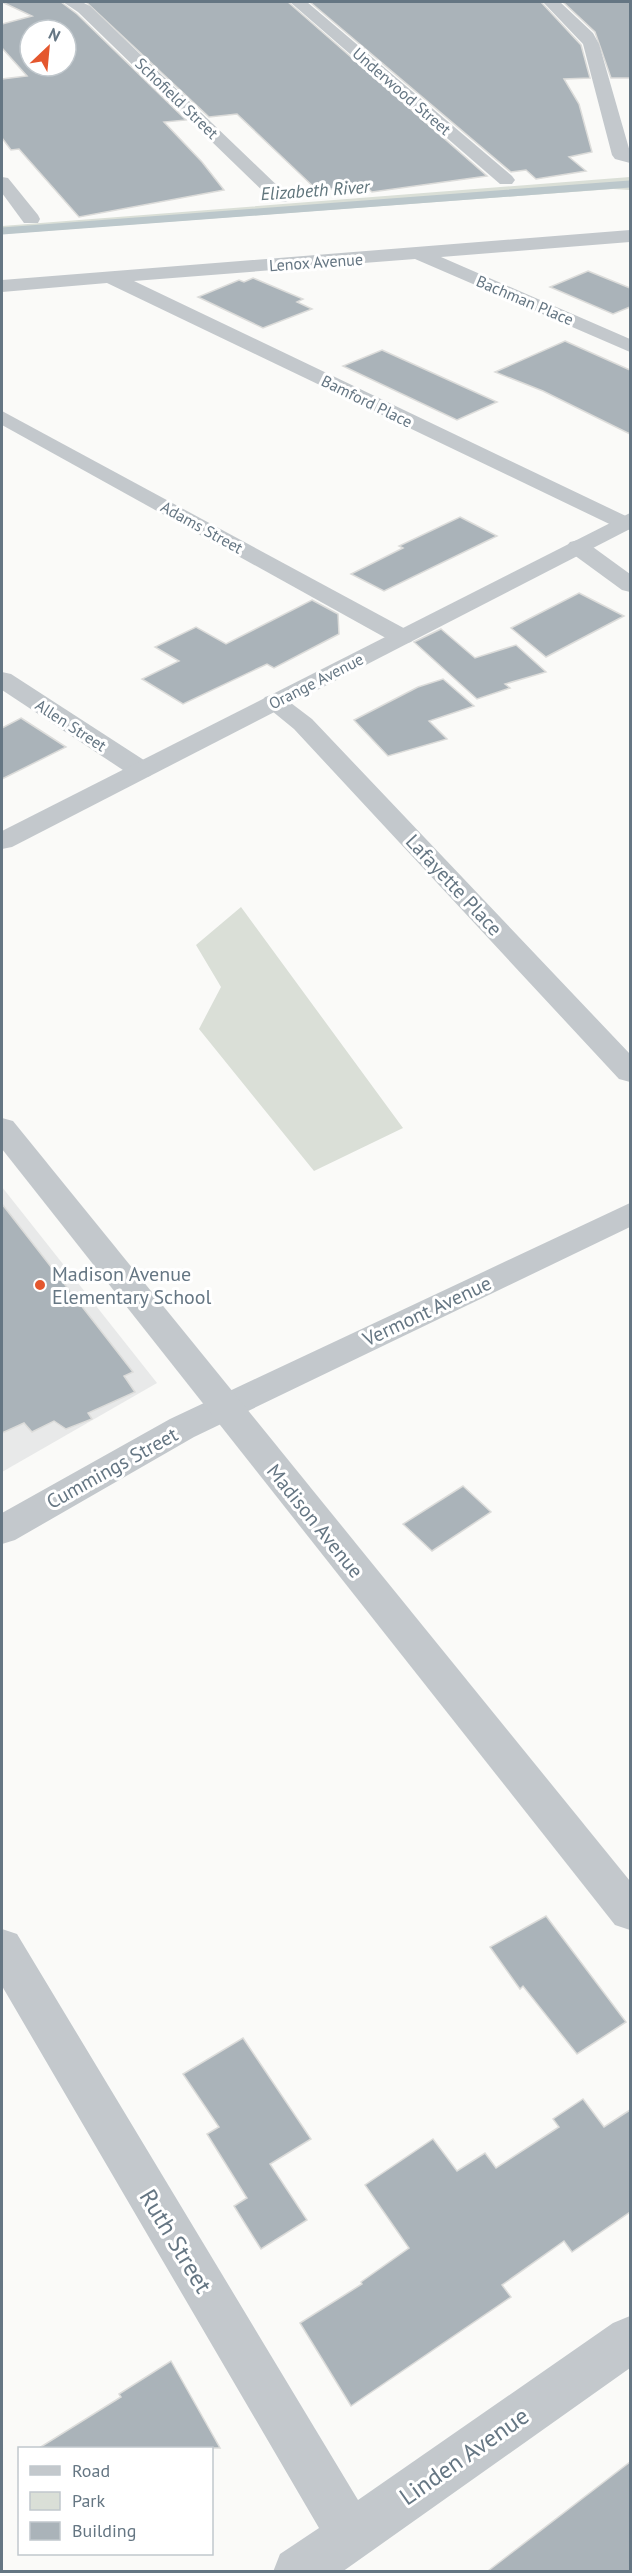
<svg xmlns="http://www.w3.org/2000/svg" width="632" height="2573" font-family="'PT Sans',sans-serif">
<style>
.built{fill:#e8e9e9}
.green{fill:#dadfd7}
.lines{fill:none;stroke-linecap:round;stroke-linejoin:round}
.stream{stroke:#bbc7cb;stroke-width:7}
.building{fill:#aab3b9;stroke:#dcdcda;stroke-width:1.5;fill-rule:evenodd}
.minor{fill:#c3c8cc;fill-rule:evenodd}
.tertiary{fill:#c3c8cc;fill-rule:evenodd}
.poi-dot{fill:#e4572e;stroke:#fff;stroke-width:2}
.labels{text-anchor:middle;dominant-baseline:central;stroke-width:6;stroke-linejoin:round;paint-order:stroke}
.far-street-label{font-size:16px;fill:#657683;stroke:#fff}
.far-water-label{font-size:18px;font-style:italic;fill:#60757c;stroke:#fff}
.street-label{font-size:20px;fill:#657683;stroke:#fff}
.poi-label{font-size:20px;fill:#657683;stroke:#fff;text-anchor:start}
.near-street-label{font-size:24px;fill:#657683;stroke:#fff}
</style>
<rect width="100%" height="100%" fill="#fafaf8"/>
<!-- built -->
<path class="built" d="M2,1187l155,196 -155,89z"/>
<!-- green -->
<g class="green">
<path d="M630,177v13l-17,-1 -611,45v-8z"/>
<path d="M241,907l162,221 -89,43 -115,-142 22,-42 -25,-42z"/>
</g>
<g class="lines">
<!-- stream -->
<path class="stream" d="M2,231l628,-47"/>
</g>
<!-- building -->
<g class="building">
<path d="M2,2h59l16,12 109,106 -22,2 38,40 22,28 -145,27 -60,-68 -8,1 -9,-12v-59l25,-3 -25,-28v-24l30,-8zM30,30h36v36h-36z"/>
<path d="M86,2h202l199,174 -115,16 -9,-8 -45,7 -81,-77 -28,3z"/>
<path d="M310,2h231l40,43 9,33 -26,1 15,25 13,48 -23,5 17,14 -50,8 -10,-9 -15,2z"/>
<path d="M563,2h67v76h-19l-16,-46z"/>
<path d="M588,271l42,17v19l-17,7 -63,-27z"/>
<path d="M253,278l50,21 -6,3 15,7 -49,19 -65,-31 41,-17 5,2z"/>
<path d="M565,341l65,29v64l-87,-43 -48,-19z"/>
<path d="M382,350l115,52 -40,18 -114,-54z"/>
<path d="M460,517l37,19 -113,55 -33,-17 52,-26 -4,-2z"/>
<path d="M579,593l45,23 -78,41 -35,-29z"/>
<path d="M312,600l26,14 1,20 -65,34 -7,-4 -84,40 -41,-25 37,-18 -24,-14 41,-20 30,17z"/>
<path d="M441,629l34,29 41,-13 30,27 -41,12 5,4 -33,11 -63,-57z"/>
<path d="M443,679l31,27 -45,15 18,18 -59,17 -34,-36 64,-33z"/>
<path d="M21,718l45,29 -64,32v-51z"/>
<path d="M2,1204l131,168 -9,4 11,16 -47,21 4,6 -26,10 -12,-8 -22,11 -8,-9 -22,10z"/>
<path d="M463,1486l28,26 -59,39 -29,-27z"/>
<path d="M546,1916l80,106 -49,32 -54,-68 -3,3 -30,-42z"/>
<path d="M243,2038l68,101 -41,25 37,56 -46,29 -27,-43 13,-8 -40,-64 12,-7 -36,-53z"/>
<path d="M583,2099l21,28 26,-17v102l-58,40 -8,-11 -62,44 9,12 -160,109 -51,-83 62,-39 -1,-2 48,-34 -44,-63 68,-46 24,32 28,-18 11,15 63,-41 -6,-8z"/>
<path d="M171,2361l49,87h-181l82,-51 -2,-3z"/>
<path d="M630,2462v109h-142z"/>
</g>
<g class="lines">
<!-- minor -->
<g class="minor">
<path d="M63,2h19l8,4 196,188 3,4 -3,4h-12l-196,-190z"/>
<path d="M290,2h17l205,174 3,4 -3,4h-12z"/>
<path d="M543,2h17l33,31 6,11 31,108v11l-15,-4 -3,-4 -29,-111z"/>
<path d="M2,177l6,1 30,37 2,4 -2,4h-14l-22,-30z"/>
<path d="M630,230v12l-189,15 189,82v13l-215,-93 -281,22 496,237v11l-6,2 -517,-248 -105,9v-12z"/>
<path d="M2,411l409,221 3,5 -3,5 -9,2 -9,-2 -391,-217z"/>
<path d="M578,540l8,2 44,32v18l-8,-2 -52,-38 -4,-5 4,-5z"/>
<path d="M2,672l9,2 139,90 4,6 -4,6 -9,2 -9,-2 -130,-86z"/>
<path d="M274,694l9,3 29,22 318,335v28l-11,-3 -325,-350 -33,-27 4,-5z"/>
<path d="M630,1203v24l-436,210 -179,103 -13,4v-31l168,-94z"/>
<path d="M2,1929l15,5 341,566 255,-177 17,-7v52l-288,204h-69l7,-18 39,-26 -317,-542z"/>
</g>
<!-- tertiary -->
<g class="tertiary">
<path d="M630,513v16l-618,318 -10,2v-18z"/>
<path d="M2,1118l11,3 617,760v49l-15,-5 -613,-776z"/>
</g>
</g>
<!-- markers -->
<circle class="poi-dot" cx="40" cy="1285" r="6"/>
<g class="labels">
<!-- far-street labels -->
<g class="far-street-label">
<text transform="translate(402 91) rotate(41)">Underwood Street</text>
<text transform="translate(177 98) rotate(44)">Schofield Street</text>
<text transform="translate(316 262) rotate(-4)">Lenox Avenue</text>
<text transform="translate(525 300) rotate(23)">Bachman Place</text>
<text transform="translate(367 401) rotate(26)">Bamford Place</text>
<text transform="translate(202 527) rotate(29)">Adams Street</text>
<text transform="translate(316 681) rotate(-27)">Orange Avenue</text>
<text transform="translate(71 725) rotate(33)">Allen Street</text>
</g>
<!-- far-water labels -->
<g class="far-water-label">
<text transform="translate(315 190) rotate(-4)">Elizabeth River</text>
</g>
<!-- street labels -->
<g class="street-label">
<text transform="translate(454 885) rotate(47)">Lafayette Place</text>
<text transform="translate(427 1311) rotate(-25)">Vermont Avenue</text>
<text transform="translate(112 1468) rotate(-29)">Cummings Street</text>
<text transform="translate(315 1521) rotate(51)">Madison Avenue</text>
</g>
<!-- poi labels -->
<g class="poi-label">
<text x="52" y="1274">Madison Avenue<tspan x="52" dy="23">Elementary School</tspan></text>
</g>
<!-- near-street labels -->
<g class="near-street-label">
<text transform="translate(176 2241) rotate(59)">Ruth Street</text>
<text transform="translate(464 2456) rotate(-35)">Linden Avenue</text>
</g>
</g>
<!-- border -->
<rect width="632" height="2573" fill="none" stroke="#657683" stroke-width="6"/>
<!-- legend -->
<rect x="18" y="2447" width="195" height="108" fill="#ffffff" stroke="#c1c8cd" stroke-width="1.5"/>
<rect x="30" y="2466" width="30" height="9" fill="#c3c8cc" stroke="#c1c8cd" stroke-width="1.5"/>
<text x="72" y="2477" font-size="18" fill="#657683">Road</text>
<rect x="30" y="2492" width="30" height="18" fill="#dadfd7" stroke="#c1c8cd" stroke-width="1.5"/>
<text x="72" y="2507" font-size="18" fill="#657683">Park</text>
<rect x="30" y="2522" width="30" height="18" fill="#aab3b9" stroke="#c1c8cd" stroke-width="1.5"/>
<text x="72" y="2537" font-size="18" fill="#657683">Building</text>
<!-- north arrow -->
<g transform="translate(48 48) rotate(26)"><circle r="28" fill="#ffffff" stroke="#c1c8cd" stroke-width="1.5"/>
<path d="M0-4.5L10 22L0 15L-10 22Z" fill="#e4572e"/>
<text y="-9" font-size="16" font-weight="bold" text-anchor="middle" fill="#657683">N</text>
</g>
</svg>
